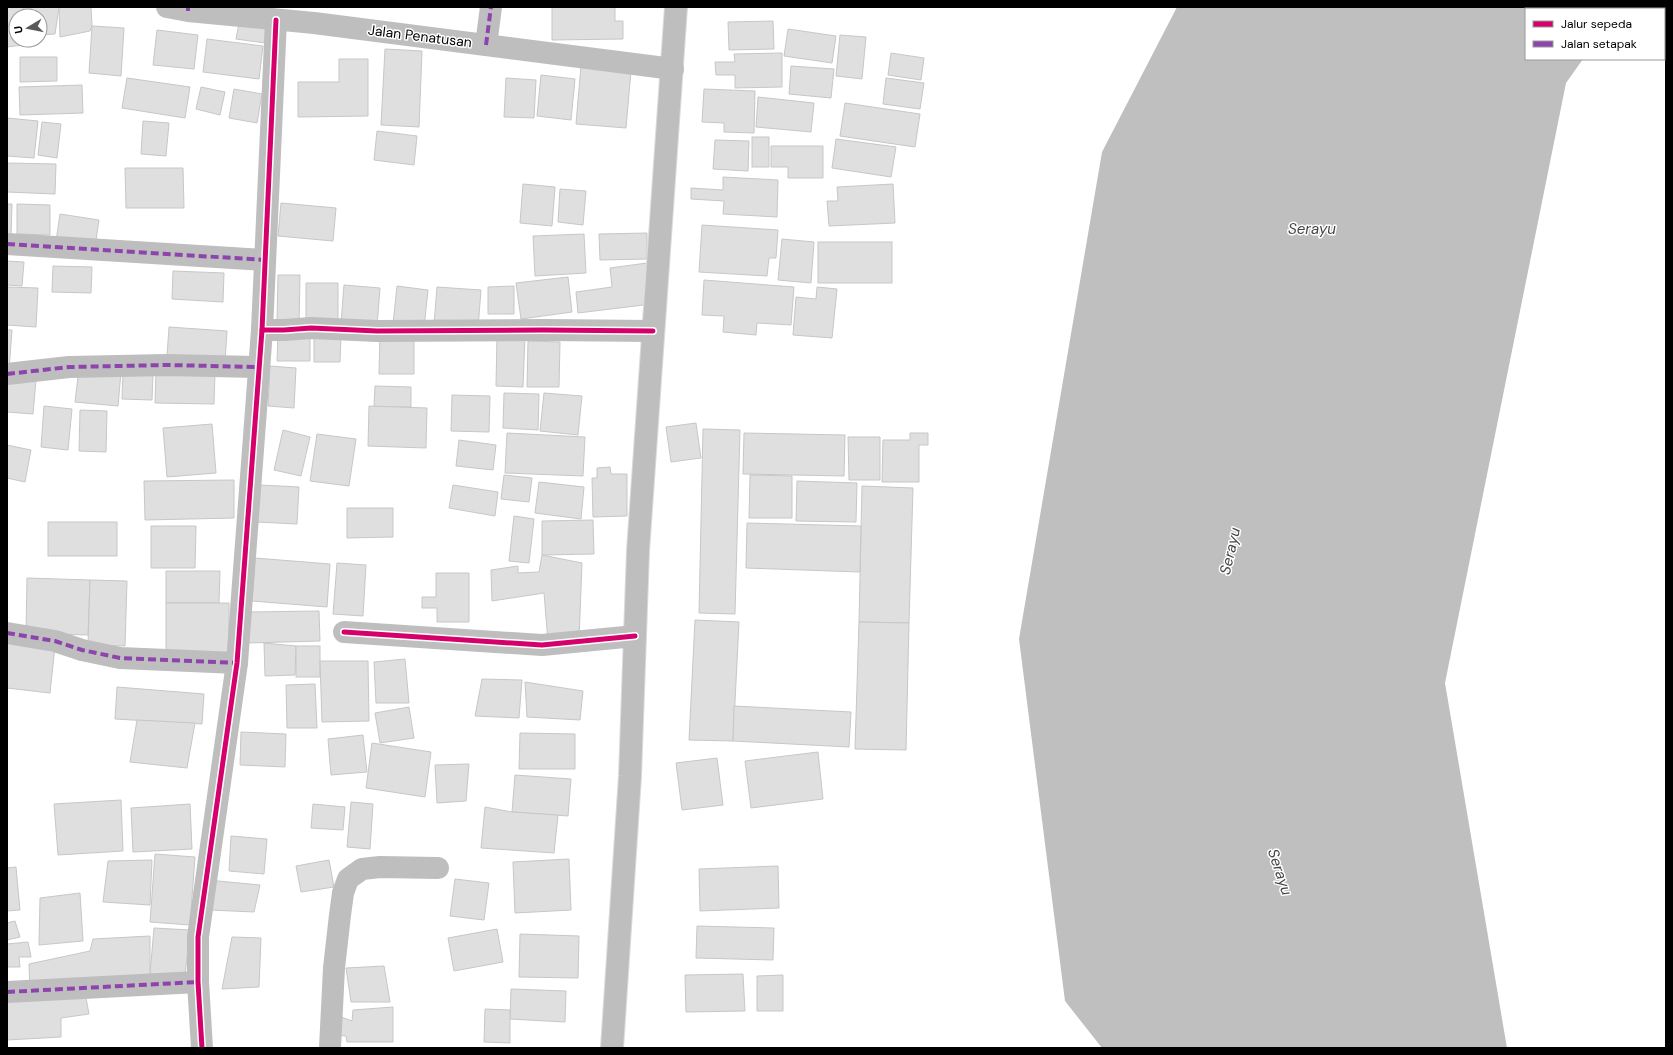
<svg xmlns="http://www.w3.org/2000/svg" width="1673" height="1055" font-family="'DM Sans',sans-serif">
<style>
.water{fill:#bfbfbf}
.building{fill:#dfdfdf;stroke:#c7c7c7}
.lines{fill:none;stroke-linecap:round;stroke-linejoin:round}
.primary-casing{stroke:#dbdbdb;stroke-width:24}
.minor{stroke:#bebebe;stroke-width:22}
.primary{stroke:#bebebe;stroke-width:22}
.quiet{stroke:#8e44ad;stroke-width:4;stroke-dasharray:8 4;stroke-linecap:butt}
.cycleway-casing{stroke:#fff;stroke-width:8}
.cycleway{stroke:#d6006c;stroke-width:5}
.labels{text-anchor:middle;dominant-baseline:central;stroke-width:3;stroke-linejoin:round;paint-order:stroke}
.street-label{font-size:14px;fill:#000;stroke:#fff}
.water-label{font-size:15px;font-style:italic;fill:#444;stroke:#fff}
</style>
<rect width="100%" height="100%" fill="#fff"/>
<!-- water -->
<path class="water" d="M1177,7h442l-2,2h-91v50h57l-17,24 -121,600 62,365h-405l-37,-47 -46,-362 83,-487z"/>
<!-- building -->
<g class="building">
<path d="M7,7h16l2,9h-9v24h9l-2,5 -16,2z"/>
<path d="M23,7h36l-4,27 -15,1v-19h-15z"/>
<path d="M59,7h32l1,19 -2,5 -30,6z"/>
<path d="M552,7h63v14h8v18l-71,1z"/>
<path d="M240,18l28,4 -3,21 -29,-4z"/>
<path d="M773,21l1,28 -45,1 -1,-28z"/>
<path d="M92,26l32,2 -3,48 -32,-3z"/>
<path d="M788,29l48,7 -4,27 -48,-7z"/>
<path d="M157,30l41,5 -4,34 -41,-4z"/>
<path d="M840,35l26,2 -4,42 -26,-3z"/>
<path d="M207,39l56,7 -4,33 -56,-7z"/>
<path d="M385,49l37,2 -3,76 -38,-2z"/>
<path d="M782,53v34l-47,1v-13h-19l-1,-13h20l-1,-8z"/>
<path d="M891,53l33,5 -3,22 -33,-5z"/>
<path d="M20,57h37v24l-37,1z"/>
<path d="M339,59h29v57l-70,1v-35h41z"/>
<path d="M581,66l50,5 -5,57 -50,-4z"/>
<path d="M791,66l43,3 -3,29 -42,-4z"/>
<path d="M541,75l34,4 -4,41 -34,-4z"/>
<path d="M127,78l63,9 -5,31 -63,-10z"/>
<path d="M506,78l30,2 -2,38 -30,-1z"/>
<path d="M886,78l38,5 -4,26 -37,-5z"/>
<path d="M82,85l1,28 -63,2 -1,-28z"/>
<path d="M201,87l24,5 -5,23 -24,-6z"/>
<path d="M234,89l28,5 -5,29 -28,-5z"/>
<path d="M704,89l51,2 -1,42 -30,-1v-9l-22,-1z"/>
<path d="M758,97l56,6 -3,29 -55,-5z"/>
<path d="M845,103l75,11 -5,33 -75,-11z"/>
<path d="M7,118l31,3 -4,37 -27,-2z"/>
<path d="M143,121l26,2 -3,33 -25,-2z"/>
<path d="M42,122l19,2 -4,34 -19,-3z"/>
<path d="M377,131l40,5 -3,29 -40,-5z"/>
<rect x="752" y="137" width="17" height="30"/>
<path d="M836,139l60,8 -5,30 -59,-9z"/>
<path d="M715,140l34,1 -1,30 -35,-2z"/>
<path d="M771,146h52v32h-35v-11h-17z"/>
<path d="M7,163l49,1 -1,30 -48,-2z"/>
<path d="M125,168h58l1,40h-58z"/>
<path d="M723,177l55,3 -1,37 -54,-3 1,-13 -33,-2v-11l32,2z"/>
<path d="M523,184l32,3 -3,39 -32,-3z"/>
<path d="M893,184l2,39 -66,3 -2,-25h11l-1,-14z"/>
<path d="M560,189l26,2 -3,34 -25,-3z"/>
<path d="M281,203l55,5 -3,33 -55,-5z"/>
<path d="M7,204h5l-1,33h-4z"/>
<path d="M17,204l33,1v30l-33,-1z"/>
<path d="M60,214l39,6 -4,27 -39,-6z"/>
<path d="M702,225l76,5 -2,28h-7l-2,18 -68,-4z"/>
<path d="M647,233v26l-47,1 -1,-26z"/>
<path d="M584,234l2,39 -51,3 -2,-40z"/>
<path d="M782,239l32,3 -3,41 -33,-3z"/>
<rect x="818" y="242" width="74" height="41"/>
<path d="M7,261l17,1 -2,24 -15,-1z"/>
<path d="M647,263l5,41 -74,9 -2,-21 36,-5 -2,-19z"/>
<path d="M53,266l39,1 -1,26 -39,-1z"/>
<path d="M173,271l51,2 -1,29 -51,-3z"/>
<path d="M278,275h22l-1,48 -22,-1z"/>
<path d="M568,277l4,35 -51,7 -5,-36z"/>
<path d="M704,280l90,7 -3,38 -34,-2 -1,12 -33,-3 1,-16 -22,-1z"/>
<path d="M306,283h32v40l-32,-1z"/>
<path d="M344,285l36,3 -3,38 -36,-3z"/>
<path d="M397,286l31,4 -4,38 -31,-4z"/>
<path d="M514,286v28h-26v-27z"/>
<path d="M7,287l31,1 -2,39 -29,-2z"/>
<path d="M437,287l44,3 -3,38 -44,-4z"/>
<path d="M817,287l20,2 -5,49 -39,-3 3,-38 20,2z"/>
<path d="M169,327l58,4 -2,30 -58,-5z"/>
<path d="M7,330h5l-3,40h-2z"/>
<path d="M278,333l32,1v27h-33z"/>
<path d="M380,333h34v41h-35z"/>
<path d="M314,335h27l-1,27h-26z"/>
<path d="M497,335l28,1 -2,51 -27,-1z"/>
<path d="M528,341l32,1 -1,45h-32z"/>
<path d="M270,366l26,2 -2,40 -26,-2z"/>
<path d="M79,368l42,4 -3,34 -43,-4z"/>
<path d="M156,370l59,1 -1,33 -59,-1z"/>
<path d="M123,372l30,2 -1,26 -30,-1z"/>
<path d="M7,378l29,2 -3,34 -26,-2z"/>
<path d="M375,386l36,1v20h-37z"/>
<path d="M504,393l35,1 -1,36 -35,-2z"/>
<path d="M544,393l38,3 -4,39 -38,-4z"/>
<path d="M452,395l38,1 -1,36 -38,-1z"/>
<path d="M44,406l28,3 -4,41 -27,-3z"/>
<path d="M369,406l58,2 -1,40 -58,-2z"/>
<path d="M80,410l27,1 -1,41 -27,-1z"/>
<path d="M696,423l5,35 -30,4 -5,-35z"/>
<path d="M212,424l4,49 -49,4 -4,-49z"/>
<path d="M703,429l37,1 -5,184 -36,-1z"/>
<path d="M283,430l27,7 -9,39 -27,-6z"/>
<path d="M507,433l78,4 -2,39 -78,-3z"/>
<path d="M744,433l101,2 -1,41 -101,-2z"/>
<path d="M910,433h18v12h-9v37h-37l1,-42h27z"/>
<path d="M317,434l39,5 -7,47 -39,-5z"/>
<path d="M848,437h32v43h-31z"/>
<path d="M459,440l37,5 -3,25 -37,-4z"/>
<path d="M7,445l24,5 -6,32 -18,-4z"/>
<path d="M610,467l1,7h16v42l-34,1 -1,-39h5v-10z"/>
<path d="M504,475l28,3 -3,24 -28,-3z"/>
<path d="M750,475l42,1v42h-43z"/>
<path d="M234,480v38l-89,2 -1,-39z"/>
<path d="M797,481l60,2 -1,39 -60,-1z"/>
<path d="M539,482l45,5 -3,32 -46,-6z"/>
<path d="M260,485l39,2 -2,37 -40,-2z"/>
<path d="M453,485l45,7 -3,24 -46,-8z"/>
<path d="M862,486l51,2 -4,135 -50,-1z"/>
<path d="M347,508h46v29l-46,1z"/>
<path d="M514,516l20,3 -5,44 -20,-2z"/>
<path d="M593,520l1,34 -52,1v-34z"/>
<rect x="48" y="522" width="69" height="34"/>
<path d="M747,523l114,3 -1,46 -114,-4z"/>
<path d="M151,526h45l-1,42h-44z"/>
<path d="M542,555l40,8 -3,77 -31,2 -4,-49 -52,8 -1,-31 27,-4v7l21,-1z"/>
<path d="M255,558l75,6 -3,43 -75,-6z"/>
<path d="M337,563l29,2 -3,51 -30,-2z"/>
<path d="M166,571h54l-1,32h-53z"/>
<path d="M436,573h33v49h-32v-14h-15v-11h14z"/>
<path d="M27,578l63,2 -2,55 -62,-2z"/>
<path d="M90,580l37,1 -2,65 -37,-1z"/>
<rect x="166" y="603" width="63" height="54"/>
<path d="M319,611l1,30 -72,2v-31z"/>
<path d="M695,620l44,2 -6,119 -44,-1z"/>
<path d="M859,622l50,1 -3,127 -51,-1z"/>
<path d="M7,641l48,5 -5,47 -43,-5z"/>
<path d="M264,643l32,3 -1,29 -30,1z"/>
<rect x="296" y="646" width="24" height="31"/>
<path d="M405,659l4,44h-33l-2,-41z"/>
<path d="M320,661h48l1,60 -47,1z"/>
<path d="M482,679l40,1 -3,38 -44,-2z"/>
<path d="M525,682l58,9 -3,29 -53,-3z"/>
<path d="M315,684l2,44h-30l-1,-43z"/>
<path d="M117,687l87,7 -2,30 -87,-5z"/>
<path d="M734,706l117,6 -2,35 -116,-6z"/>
<path d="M409,707l5,31 -34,5 -5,-30z"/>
<path d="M137,720l58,3 -8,45 -57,-6z"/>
<path d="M241,732l45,2 -1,33 -45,-2z"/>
<path d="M520,733l55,1v35h-56z"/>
<path d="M363,735l4,37 -36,3 -3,-36z"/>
<path d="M372,743l59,9 -6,45 -59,-9z"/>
<path d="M818,752l5,47 -72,9 -6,-47z"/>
<path d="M717,758l6,47 -41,5 -6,-47z"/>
<path d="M469,764l-3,37 -29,2 -2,-38z"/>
<path d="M515,775l56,4 -3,37 -56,-4z"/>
<path d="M121,800l2,51 -65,4 -4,-51z"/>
<path d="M351,802l22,2 -3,45 -23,-2z"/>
<path d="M190,804l2,45 -59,3 -2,-44z"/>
<path d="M313,804l32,3 -2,23 -32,-2z"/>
<path d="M485,807l27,5 46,3 -4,38 -73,-5z"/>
<path d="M231,836l36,3 -3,35 -35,-3z"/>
<path d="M155,854l40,3 -5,68 -40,-3z"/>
<path d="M569,859l2,51 -56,3 -2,-51z"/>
<path d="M152,860l-2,45 -47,-3 5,-41z"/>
<path d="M329,860l5,27 -33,5 -5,-26z"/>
<path d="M778,866l1,42 -79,3 -1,-42z"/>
<path d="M16,867l4,43 -13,1v-43z"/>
<path d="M455,879l34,4 -5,37 -34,-4z"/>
<path d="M208,880l52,5 -6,27 -44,-2z"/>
<path d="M80,893l3,48 -44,4 1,-47z"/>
<path d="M15,921l5,16 -13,3v-17z"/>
<path d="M697,926l77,2 -1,32 -77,-2z"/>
<path d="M154,928l36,2 -5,46 -35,-2z"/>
<path d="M497,929l6,33 -49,9 -6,-33z"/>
<path d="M520,934l59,2 -1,42 -59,-1z"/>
<path d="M150,936v38l-120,17 -1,-27 61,-13 3,-12z"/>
<path d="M232,937l29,1 -2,49 -37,2z"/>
<path d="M28,942l3,15h-12l1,10h-13v-23z"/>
<path d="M384,966l6,36h-39l-5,-34z"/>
<path d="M743,974l2,37 -59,1 -1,-37z"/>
<path d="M783,975v36h-26v-35z"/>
<path d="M511,989l55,2 -1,31 -55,-3z"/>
<path d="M86,998l3,16 -28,4v19l-54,3v-40z"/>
<path d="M393,1007v35h-46l-1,-6 -11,-1 6,-18 11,4 1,-11z"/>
<path d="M485,1009l25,1v33l-26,-1z"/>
</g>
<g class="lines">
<defs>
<path id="primary" d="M612,1048l18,-272 8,-225 38,-544"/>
</defs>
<!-- primary casing -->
<use href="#primary" class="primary-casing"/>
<!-- minor -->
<g class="minor">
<path d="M167,7l21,4 126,12 359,46"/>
<path d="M486,45l5,-38"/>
<path d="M7,244l258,16"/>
<path d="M262,330h22l27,-2 66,3 166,-1 110,1"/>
<path d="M7,374l62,-7 98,-2 91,2"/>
<path d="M344,632l198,13 93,-9"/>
<path d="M7,633l48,8 27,9 38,8 117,5"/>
<path d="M7,992l191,-10"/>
<path d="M202,1048l-4,-66v-45l39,-274 25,-333 14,-310"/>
<path d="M330,1048l4,-80 6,-53 3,-22 5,-14 14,-10 18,-2 58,1"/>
</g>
<!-- primary -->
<use href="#primary" class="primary"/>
<!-- quiet -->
<g class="quiet">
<path d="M188,11v-4"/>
<path d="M486,45l5,-38"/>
<path d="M7,244l258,16"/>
<path d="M7,374l62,-7 98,-2 91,2"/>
<path d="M7,633l48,8 27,9 38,8 117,5"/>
<path d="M7,992l191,-10"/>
</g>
<defs>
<g id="cycleway">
<path d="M262,330h22l27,-2 66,3 166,-1 110,1"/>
<path d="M344,632l198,13 93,-9"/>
<path d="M202,1048l-4,-66v-45l39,-274 25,-333 14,-310"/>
</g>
</defs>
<!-- cycleway casing -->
<use href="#cycleway" class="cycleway-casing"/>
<!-- cycleway -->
<use href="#cycleway" class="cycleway"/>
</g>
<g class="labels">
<!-- street labels -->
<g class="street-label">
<text transform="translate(420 36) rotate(7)">Jalan Penatusan</text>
</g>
<!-- water labels -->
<g class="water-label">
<text x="1312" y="229">Serayu</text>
<text transform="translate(1230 551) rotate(-77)">Serayu</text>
<text transform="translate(1280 872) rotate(72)">Serayu</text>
</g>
</g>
<!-- border -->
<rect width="1673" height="1055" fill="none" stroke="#000000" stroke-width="16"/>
<!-- legend -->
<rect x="1525" y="8" width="140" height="52" fill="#ffffff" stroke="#999999"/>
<rect x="1533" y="21" width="20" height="6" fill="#d6006c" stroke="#999999"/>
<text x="1561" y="28" font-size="12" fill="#000000">Jalur sepeda</text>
<rect x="1533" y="41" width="20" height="6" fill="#8e44ad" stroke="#999999"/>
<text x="1561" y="48" font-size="12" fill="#000000">Jalan setapak</text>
<!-- north arrow -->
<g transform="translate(28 28) rotate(260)"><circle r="19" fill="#ffffff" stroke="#999999"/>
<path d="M0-3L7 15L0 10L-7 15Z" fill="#595959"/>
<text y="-6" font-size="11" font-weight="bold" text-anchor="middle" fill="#000000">U</text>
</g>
</svg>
